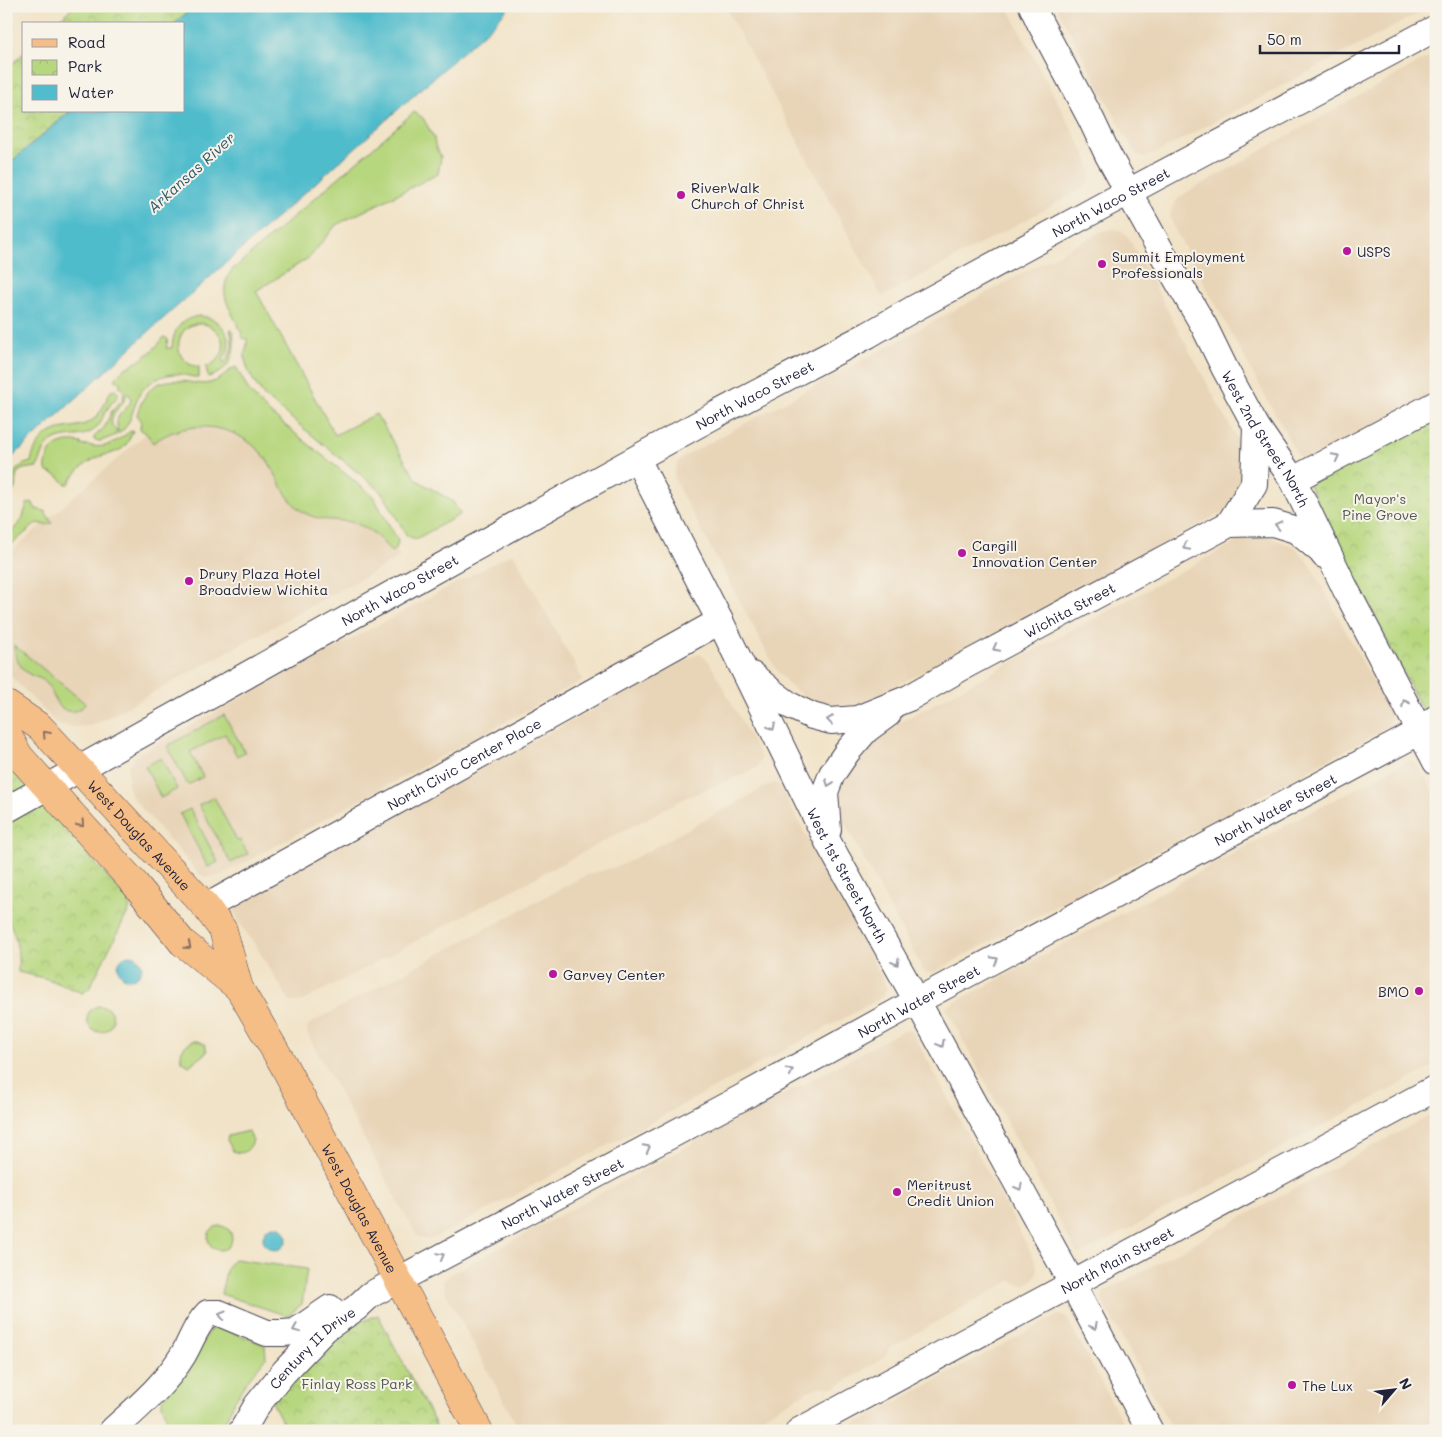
<svg xmlns="http://www.w3.org/2000/svg" width="1442" height="1437" font-family="Mali,sans-serif">
<style>
.built{fill:#e8d4b7}
.grass{fill:#b7d77f;stroke:#6c7c5d}
.park{fill:url(#park-crowns);stroke:#6c7c5d}
.water{fill:#50bccc;stroke:#396f84}
.lines{fill:none;stroke-linecap:round;stroke-linejoin:round}
.minor-casing{stroke:#413f50;stroke-width:28}
.major-casing{stroke:#413f50;stroke-width:29}
.minor{stroke:#fff;stroke-width:26}
.major{stroke:#f6be87;stroke-width:28}
.oneway{stroke:#9c9ca7}
.oneway2{stroke:#8c7061}
.poi-dot{fill:#b5179e;stroke:#f7f3e8;stroke-width:2}
.labels{text-anchor:middle;dominant-baseline:central;stroke-width:4;stroke-linejoin:round;paint-order:stroke}
.poi-label{font-size:14px;fill:#22223b;stroke:#f7f3e8;text-anchor:start}
.street-label{font-size:14px;fill:#22223b;stroke:#f7f3e8}
.park-label{font-size:14px;fill:#4f584f;stroke:#f7f3e8}
.water-label{font-size:15px;font-style:italic;fill:#32586e;stroke:#f7f3e8}
</style>
<defs>
<pattern id="park-crowns" width="20" height="18" patternUnits="userSpaceOnUse" patternTransform="scale(1.25)"><rect width="20" height="18" fill="#b7d77f"/><path d="M2 6a3 3 0 1 1 6 0M12 15a3 3 0 1 1 6 0" fill="none" stroke="#9db86f"/></pattern>
</defs>
<rect width="100%" height="100%" fill="#f7f3e8"/>
<filter id="ink" filterUnits="userSpaceOnUse"><feTurbulence type="fractalNoise" baseFrequency=".02" numOctaves="2"/><feDisplacementMap in="SourceGraphic" scale="10" xChannelSelector="R" yChannelSelector="G"/><feConvolveMatrix kernelMatrix="1 2 1 2 8 2 1 2 1" color-interpolation-filters="sRGB"/></filter>
<filter id="wash" filterUnits="userSpaceOnUse"><feTurbulence type="fractalNoise" baseFrequency=".0096" numOctaves="4" result="noise"/><feDisplacementMap in="SourceGraphic" scale="20" xChannelSelector="R" yChannelSelector="G"/><feGaussianBlur stdDeviation="1.12" result="paint"/><feColorMatrix in="noise" values="0 0 0 0 0 0 0 0 0 0 0 0 0 0 0 0 0 1.4 0 .05"/><feComposite in="paint" operator="in"/></filter>
<g filter="url(#wash)">
<rect width="100%" height="100%" fill="#f1e3c7"/>
<!-- built -->
<g class="built">
<path d="M725,6h282l81,154 3,12 -3,12 -9,7 -197,106z"/>
<path d="M1056,6h376l-278,148 -9,3 -8,-2 -6,-9z"/>
<path d="M1436,53v345l-132,62 -6,-4 -124,-228 -4,-11 2,-9 6,-9 8,-6z"/>
<path d="M1112,229l8,1 8,7 114,211 3,13v12l-18,37 -351,186 -18,8 -20,2 -17,-3 -16,-6 -16,-12 -13,-16 -101,-188 -1,-8 4,-11 7,-6 388,-210 30,-15z"/>
<path d="M219,408l164,123 17,26 -297,163 -14,6 -17,1 -16,-4 -50,-52v-115l158,-138z"/>
<path d="M1265,536l30,11 14,16 81,150 1,7 -2,5 -12,8 -443,239 -6,1 -5,-3 -84,-158 -3,-25 10,-19 39,-38 355,-190 12,-3z"/>
<path d="M513,553l70,127 -364,196 -13,1 -7,-3 -67,-77 -3,-6 -1,-8v-16l7,-10 8,-6z"/>
<path d="M699,654l5,3 5,5 50,91 2,6 -4,8 -8,5 -62,25 -386,205h-10l-3,-4 -34,-55 -16,-22 -3,-8 -1,-7 14,-14 444,-235z"/>
<path d="M1411,760l7,5 18,31v269l-352,188 -4,1 -4,-2 -129,-242 1,-4 459,-245z"/>
<path d="M776,783l3,2 4,7 104,196 -4,9 -446,240 -9,3 -10,-3 -4,-6 -106,-196 -1,-7 2,-4 266,-143 12,-6 35,-10 149,-81z"/>
<path d="M907,1030l3,1 4,4 121,225 2,6v6l-2,5 -5,5 -6,3 -14,-4 -122,68 -1,5 -5,5 -46,28h-17l-11,4 -52,29 -6,5 -3,6h-227l-76,-142 -1,-6 2,-4 4,-4 453,-244z"/>
<path d="M1436,1112v319h-270l4,-6 -67,-122 -1,-6 2,-5z"/>
<path d="M1061,1315l4,1 3,4 59,111h-285l214,-115z"/>
</g>
<!-- grass -->
<g class="grass">
<path d="M414,112l9,6 11,20 1,7 6,12 -3,17 -102,51 -26,32 -54,34 79,144 41,-21 41,66 35,21 9,13 -45,25 -9,-3 -22,-39 -8,-9 -112,-91c-8,-10 -21,-29 -20,-42 0,-6 3,-11 2,-16l-4,-1c-7,-24 -29,-41 -12,-67z"/>
<path d="M199,316c24,1 39,25 23,45l2,2c8,-9 10,-21 6,-33l2,-1c6,20 -1,43 -24,48l-2,-10c34,-14 11,-48 -11,-43 -21,5 -24,39 4,43v11c-7,-1 -13,-3 -19,-4 -20,-1 -40,11 -45,31 -4,11 -6,22 -17,29 0,-5 -2,-12 0,-16 4,-10 20,-14 9,-26 -2,16 -18,17 -15,34l4,3v6l-15,6 -7,-1v-3l10,-9 8,-17 11,-12 1,-9 -5,-4 2,-3 -6,-3c8,-14 13,-12 25,-20 9,-6 18,-14 24,-23l4,2 -2,9h6c1,-18 8,-29 27,-32z"/>
<path d="M236,367l13,24 17,19 107,86 25,45 -2,8 -5,3c-12,-16 -27,-29 -47,-31 -15,-1 -27,-1 -41,-9 -20,-13 -25,-39 -39,-56 -28,-33 -76,-39 -111,-13l-6,-9 -7,-5 1,-9 -4,-5c7,-24 18,-37 45,-34 11,1 20,5 31,1 9,-2 14,-12 23,-15z"/>
<path d="M115,390l3,3v3c-3,4 -7,7 -10,12 -6,7 -6,16 -14,22 -15,11 -34,1 -47,16 -5,6 -5,14 -10,21l-14,2 -6,4 -2,15 -9,16v-19l4,-9 2,1c4,-9 10,-13 19,-15 3,-18 16,-32 34,-34 11,-2 21,-2 30,-10 8,-7 10,-18 16,-27z"/>
<path d="M131,431h2c-3,6 -5,12 -10,17 -7,5 -15,6 -22,8 -13,5 -27,16 -32,28h-3l-10,-9 -9,-3c-2,-5 -1,-7 0,-12 4,-17 19,-20 34,-17v2l4,1 1,-1c22,5 28,-3 45,-14z"/>
<path d="M32,502l4,7 9,2 7,12 -6,2 -9,-2 -31,26v-11l16,-18 5,-16z"/>
<path d="M14,645l72,59c-6,5 -13,10 -21,6 -13,-6 -10,-19 -20,-28 -4,-5 -9,-4 -14,-7 -11,-5 -16,-18 -17,-30z"/>
<path d="M224,715l21,37 -8,4 -12,-22 -35,18 13,25 -15,8 -21,-39z"/>
<path d="M161,758l16,31 -16,9 -16,-32z"/>
<path d="M214,797l23,44 3,-1 8,14 -17,9 -32,-58z"/>
<path d="M190,809l28,53 -10,5 -28,-53z"/>
<circle cx="100" cy="1019" r="13"/>
<path d="M192,1041h6l7,3 2,8 -18,14 -8,-6c-1,-10 3,-14 11,-19z"/>
<path d="M248,1131l5,9c-3,10 -10,16 -20,11l-6,-11 1,-4z"/>
<circle cx="220" cy="1238" r="12"/>
<path d="M234,1259l73,10 -5,35 -14,12 -67,-22 6,-27z"/>
<path d="M214,1325l51,20 1,13 -20,24 -12,20 -13,29h-68l14,-14 -5,-13v-3z"/>
</g>
<!-- park -->
<g class="park">
<path d="M74,6h120l-20,18h-119z"/>
<path d="M24,53v58h46l-64,55v-97z"/>
<path d="M1436,414v293l-11,9 -117,-233z"/>
<path d="M6,762l11,14 115,128 -43,85 -7,4 -34,-14 -30,-7c1,-22 -1,-37 -12,-56z"/>
<path d="M378,1315l61,116h-152l-15,-29 39,-45 39,-31z"/>
</g>
<!-- water -->
<g class="water">
<path d="M194,6h316l-17,19 -357,318 -130,120v-297l65,-55h113v-87h-10z"/>
<circle cx="130" cy="967" r="12"/>
<circle cx="275" cy="1238" r="12"/>
</g>
</g>
<g filter="url(#ink)">
<g class="lines">
<defs>
<g id="minor">
<path id="s1" d="M1032,6l8,17 51,96 17,36 68,123 28,48 21,43 31,57 37,54 53,110 90,172"/>
<path id="s2" d="M637,459l83,162 109,223 88,157 155,282 78,148"/>
<path d="M1293,480l143,-76"/>
<path d="M1229,524l25,-40 2,-58"/>
<path id="s3" d="M752,675l20,17 19,14 21,10 19,5 26,-2 52,-21 57,-33 263,-141 44,-1 23,7 25,21 3,4"/>
<path id="s4" d="M6,810l416,-233 293,-162 153,-80 45,-26 191,-104 332,-177"/>
<path d="M828,830l-3,-38 7,-18 15,-22 19,-22 22,-16"/>
<path id="s5" d="M206,907l514,-286"/>
<path d="M112,1431c25,-23 53,-46 71,-76 9,-15 12,-29 25,-42h11l48,20h16l12,-1 35,-24"/>
<path id="s6" d="M242,1431l15,-26 27,-33 41,-43 31,-21 14,-13 371,-197 176,-97 502,-269 17,-14"/>
<path id="s7" d="M799,1431l637,-343"/>
</g>
<g id="major">
<path id="s8" d="M6,704l34,23 166,180 17,23 16,58 44,76 196,367"/>
<path d="M6,732l13,24 116,128 47,58 57,46"/>
</g>
</defs>
<!-- minor casing -->
<use href="#minor" class="minor-casing"/>
<!-- major casing -->
<use href="#major" class="major-casing"/>
<!-- minor -->
<use href="#minor" class="minor"/>
<!-- major -->
<use href="#major" class="major"/>
</g>
<!-- one-way arrows -->
<defs><path id="oneway-chevron" d="M-2-3.5L2.5 0L-2 3.5" fill="none" stroke-width="1.6" stroke-linecap="round" stroke-linejoin="round" transform="scale(1.25)"/></defs>
<g class="oneway">
<use href="#oneway-chevron" transform="translate(1336 457) rotate(-28)"/>
<use href="#oneway-chevron" transform="translate(1278 525) rotate(-167)"/>
<use href="#oneway-chevron" transform="translate(1186 547) rotate(152)"/>
<use href="#oneway-chevron" transform="translate(996 648) rotate(152)"/>
<use href="#oneway-chevron" transform="translate(1405 703) rotate(-117)"/>
<use href="#oneway-chevron" transform="translate(830 720) rotate(-173)"/>
<use href="#oneway-chevron" transform="translate(772 727) rotate(64)"/>
<use href="#oneway-chevron" transform="translate(829 783) rotate(110)"/>
<use href="#oneway-chevron" transform="translate(995 960) rotate(-28)"/>
<use href="#oneway-chevron" transform="translate(896 962) rotate(61)"/>
<use href="#oneway-chevron" transform="translate(941 1044) rotate(61)"/>
<use href="#oneway-chevron" transform="translate(790 1071) rotate(-29)"/>
<use href="#oneway-chevron" transform="translate(647 1148) rotate(-28)"/>
<use href="#oneway-chevron" transform="translate(1019 1187) rotate(61)"/>
<use href="#oneway-chevron" transform="translate(441 1256) rotate(-28)"/>
<use href="#oneway-chevron" transform="translate(222 1315) rotate(-164)"/>
<use href="#oneway-chevron" transform="translate(1094 1326) rotate(62)"/>
<use href="#oneway-chevron" transform="translate(296 1329) rotate(158)"/>
</g>
<g class="oneway2">
<use href="#oneway-chevron" transform="translate(46 734) rotate(-132)"/>
<use href="#oneway-chevron" transform="translate(81 824) rotate(48)"/>
<use href="#oneway-chevron" transform="translate(188 946) rotate(40)"/>
</g>
</g>
<!-- markers -->
<g class="poi-dot">
<circle cx="681" cy="195" r="5"/>
<circle cx="1347" cy="251" r="5"/>
<circle cx="1102" cy="264" r="5"/>
<circle cx="962" cy="553" r="5"/>
<circle cx="189" cy="581" r="5"/>
<circle cx="553" cy="974" r="5"/>
<circle cx="1419" cy="991" r="5"/>
<circle cx="897" cy="1192" r="5"/>
<circle cx="1292" cy="1385" r="5"/>
</g>
<g class="labels">
<!-- poi labels -->
<g class="poi-label">
<text x="691" y="187">RiverWalk<tspan x="691" dy="16">Church of Christ</tspan></text>
<text x="1357" y="251">USPS</text>
<text x="1112" y="256">Summit Employment<tspan x="1112" dy="16">Professionals</tspan></text>
<text x="972" y="545">Cargill<tspan x="972" dy="16">Innovation Center</tspan></text>
<text x="199" y="573">Drury Plaza Hotel<tspan x="199" dy="16">Broadview Wichita</tspan></text>
<text x="563" y="974">Garvey Center</text>
<text x="1409" y="991" text-anchor="end">BMO</text>
<text x="907" y="1184">Meritrust<tspan x="907" dy="16">Credit Union</tspan></text>
<text x="1302" y="1385">The Lux</text>
</g>
<!-- street labels -->
<g class="street-label">
<text stroke="none"><textPath href="#s4" startOffset="1261">North Waco Street</textPath></text>
<text stroke="none"><textPath href="#s4" startOffset="856">North Waco Street</textPath></text>
<text stroke="none"><textPath href="#s1" startOffset="492">West 2nd Street North</textPath></text>
<text stroke="none"><textPath href="#s4" startOffset="451">North Waco Street</textPath></text>
<text stroke="none"><textPath href="#s3" startOffset="358">Wichita Street</textPath></text>
<text stroke="none"><textPath href="#s5" startOffset="295">North Civic Center Place</textPath></text>
<text stroke="none"><textPath href="#s6" startOffset="1216">North Water Street</textPath></text>
<text stroke="none"><textPath href="#s8" startOffset="188">West Douglas Avenue</textPath></text>
<text stroke="none"><textPath href="#s2" startOffset="466">West 1st Street North</textPath></text>
<text stroke="none"><textPath href="#s6" startOffset="811">North Water Street</textPath></text>
<text stroke="none"><textPath href="#s6" startOffset="406">North Water Street</textPath></text>
<text stroke="none"><textPath href="#s8" startOffset="626">West Douglas Avenue</textPath></text>
<text stroke="none"><textPath href="#s7" startOffset="361">North Main Street</textPath></text>
<text stroke="none"><textPath href="#s6" startOffset="110">Century II Drive</textPath></text>
</g>
<!-- park labels -->
<g class="park-label">
<text x="1380" y="498">Mayor's<tspan x="1380" dy="16">Pine Grove</tspan></text>
<text x="357" y="1383">Finlay Ross Park</text>
</g>
<!-- water labels -->
<g class="water-label">
<text transform="translate(191 172) rotate(-42)">Arkansas River</text>
</g>
</g>
<!-- margin -->
<rect width="1442" height="1437" fill="none" stroke="#f7f3e8" stroke-width="25"/>
<!-- legend -->
<rect x="22" y="22" width="162" height="90" fill="#f7f3e8" stroke="#a29fa3"/>
<rect x="32" y="39" width="25" height="8" fill="#f6be87" stroke="#a29fa3"/>
<text x="68" y="48" font-size="15" fill="#22223b">Road</text>
<rect x="32" y="60" width="25" height="15" fill="url(#park-crowns)" stroke="#a29fa3"/>
<text x="68" y="72" font-size="15" fill="#22223b">Park</text>
<rect x="32" y="85" width="25" height="15" fill="#50bccc" stroke="#a29fa3"/>
<text x="68" y="98" font-size="15" fill="#22223b">Water</text>
<!-- north arrow -->
<g transform="translate(1394 1390) rotate(62)" stroke="#f7f3e8" stroke-width="4" paint-order="stroke">
<path d="M0-4L9 19L0 12L-9 19Z" fill="#22223b"/>
<text y="-8" font-size="14" font-weight="bold" text-anchor="middle" fill="#22223b">N</text>
</g>
<!-- scale -->
<path d="M1260 45v8h139v-8" fill="none" stroke="#22223b" stroke-width="2.5"/>
<text x="1267" y="45" font-size="15" fill="#22223b" stroke="#f7f3e8" stroke-width="4" paint-order="stroke">50 m</text>
</svg>
